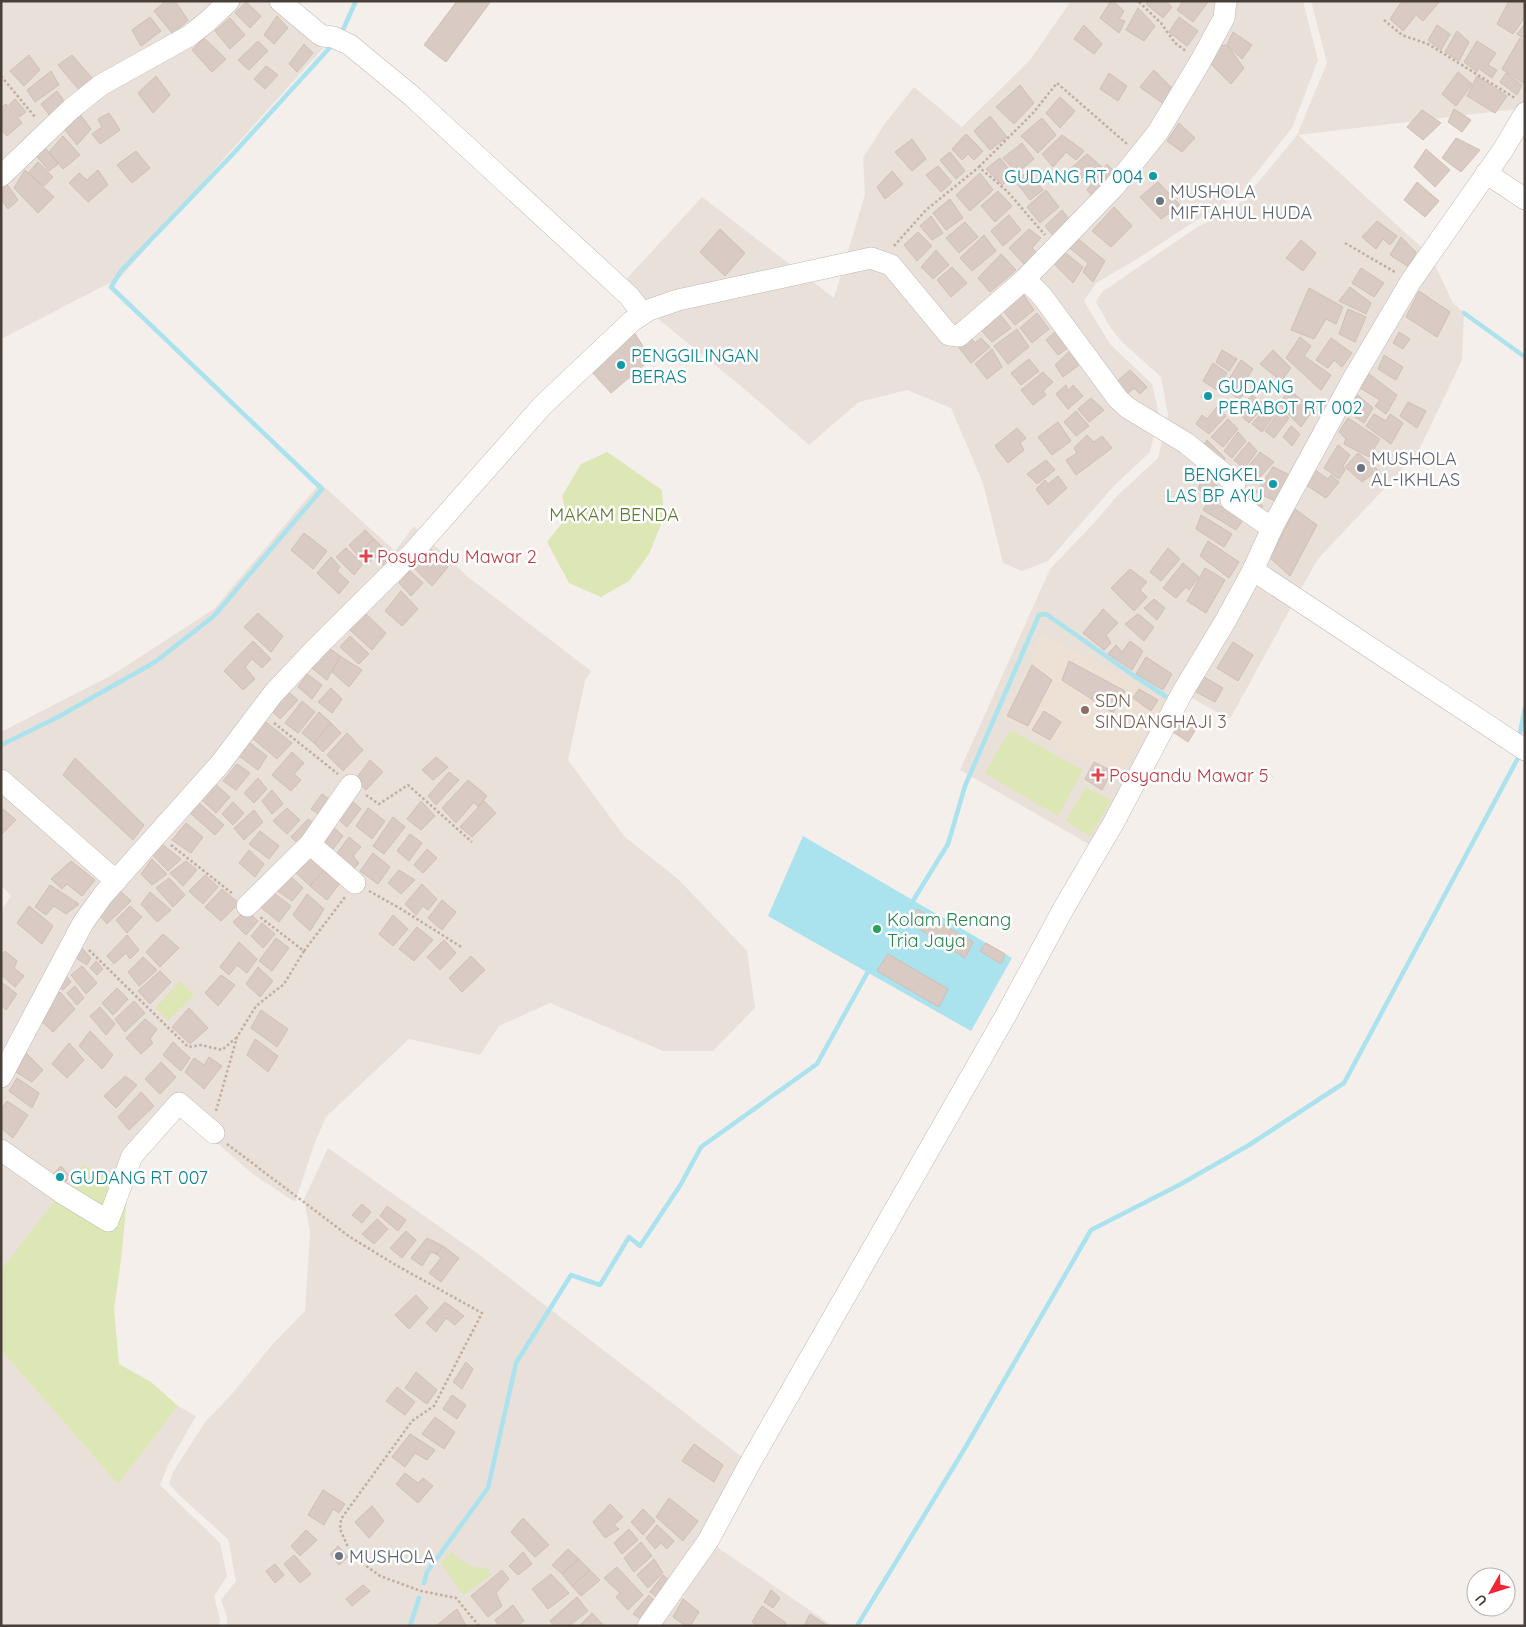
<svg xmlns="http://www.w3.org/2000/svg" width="1526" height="1627" font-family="Quicksand,sans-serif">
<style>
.residential{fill:#e8e0d9}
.education{fill:#ede1d5}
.green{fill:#dce7b5}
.water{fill:#aae2ee}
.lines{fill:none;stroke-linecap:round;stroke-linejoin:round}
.stream{stroke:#aae2ee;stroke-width:4.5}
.building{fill:#d9cbc3;stroke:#d0bfb4}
.minor-casing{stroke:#c3b8b0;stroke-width:22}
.path{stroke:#c1ad9f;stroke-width:2.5;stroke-dasharray:2.5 2.5;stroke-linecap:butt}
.minor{stroke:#fff;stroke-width:21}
.culture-dot{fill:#0f9aa8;stroke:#fff;stroke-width:2}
.worship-dot{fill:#6b7280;stroke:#fff;stroke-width:2}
.health-dot{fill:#e0444e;stroke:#fff;stroke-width:2}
.education-dot{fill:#8d6e63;stroke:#fff;stroke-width:2}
.leisure-dot{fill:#2e9e5b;stroke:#fff;stroke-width:2}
.labels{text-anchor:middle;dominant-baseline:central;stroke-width:5;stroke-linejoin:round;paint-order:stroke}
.culture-label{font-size:18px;fill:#0d838f;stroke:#fff;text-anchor:start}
.worship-label{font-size:18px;fill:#5b616d;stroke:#fff;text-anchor:start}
.park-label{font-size:18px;fill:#5b792d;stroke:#fff}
.health-label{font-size:18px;fill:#be3a42;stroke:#fff;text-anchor:start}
.education-label{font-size:18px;fill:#785e54;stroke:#fff;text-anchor:start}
.leisure-label{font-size:18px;fill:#27864d;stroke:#fff;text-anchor:start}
</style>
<rect width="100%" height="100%" fill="#f5efeb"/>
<!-- residential -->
<g class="residential">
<path d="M1,1h273l51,45 -99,110 -105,121 -120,62z"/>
<path d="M1071,1h232l15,59 -26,68 -54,68 -32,18 -69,45 -41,24 -12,18 26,43 42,40 7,31 -9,37 -36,34 -66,75 -26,10 -19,-8 -20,-80 -32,-75 -44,-18 -48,12 -50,43 -67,-58 -123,-100 83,-90 132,101 31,-104 -2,-36 23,-36 28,-35 48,40 68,-67z"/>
<path d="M1311,1h214v107l-227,27 132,120 23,48 11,10 -2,47 -45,94 -100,106 -87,159 -48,-26 -90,153 -132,-76 90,-201 43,-45 25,-29 40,-37 10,-43 -7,-38 -39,-35 -12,-15 -14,-25 6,-10 91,-62 50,-29 54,-66 30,-72z"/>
<path d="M320,483l75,68 19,-25 54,51 123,94 -6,10 -17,79 56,76 54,43 69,72 8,57 -42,43h-50l-113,-48 -51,23 -19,29 -71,-16 -83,78 -12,28 -19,57 -41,-27 -72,-62 -40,45 -141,112v-359l10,-15 -10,-11v-153l111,-57 102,-66z"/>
<path d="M328,1148l153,108 269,207 -42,78 125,85h-606v-9l-6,-17 15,-19 -8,-42 -51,-46 -8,-10 4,-11 33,-51 26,-27 39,-48 34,-35 5,-78 -6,-34z"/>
<path d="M1,1350l117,134 60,-78 18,10 -28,49 -8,20 60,58 7,33 -13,20 6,24 -1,6h-218z"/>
</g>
<!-- education -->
<path class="education" d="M1042,633l125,68 -51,80 -112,-63z"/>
<!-- green -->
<g class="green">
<path d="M607,452l55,38 2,27 -15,37 -20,27 -28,16 -32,-14 -22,-41 20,-25 -5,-21 19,-32z"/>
<path d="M1010,730l73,40 -25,46 -73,-43z"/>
<path d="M1086,787l25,13 -21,36 -24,-15z"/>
<path d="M180,981l14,14 -26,26 -12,-13z"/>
<path d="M83,1165l45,23 -7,72 -7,49 5,55 32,18 27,24 -60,78 -117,-134v-80z"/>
<path d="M451,1552l20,15 15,1 6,7 -29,20 -22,-32z"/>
</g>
<!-- water -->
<path class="water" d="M803,836l209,122 -41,73 -203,-115z"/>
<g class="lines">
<!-- stream -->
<g class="stream">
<path d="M341,34l15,-33"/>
<path d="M1464,313l61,44"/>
<path d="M1519,738l6,-30"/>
<path d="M1,745l57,-28 97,-55 59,-46 108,-127 -211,-202 10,-16 111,-116 101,-111"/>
<path d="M911,904l37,-60 17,-58 74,-171 7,-1 84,59 35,23"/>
<path d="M424,1583l3,-11 61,-84 28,-125 55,-88 29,10 29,-48 11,9 41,-62 20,-37 116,-83 53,-96"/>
<path d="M410,1626l9,-28"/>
<path d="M857,1626l108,-178 126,-218 90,-46 68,-39 95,-62 174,-325v-5"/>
</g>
</g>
<!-- building -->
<g class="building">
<path d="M166,1h9l13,19 -15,14 -19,-23z"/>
<path d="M457,1h34l-45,61 -22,-17z"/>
<path d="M1111,1h2l11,10 -5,8 6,2 -6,12 -19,-15z"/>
<path d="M1149,1h17l6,6 -9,11 -17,-14z"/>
<path d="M1183,1h23l2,1 -15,20 -16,-12z"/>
<path d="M1402,1h38l-17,20 -7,-6 -13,16 -13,-12z"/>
<path d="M1509,1h16v16l-12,17 -16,-10z"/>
<path d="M246,2l15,14 -11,12 -15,-15z"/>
<path d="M1138,8l17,18 -11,15 -18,-11z"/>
<path d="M277,16l11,12 -14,16 -10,-9z"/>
<path d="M150,17l11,14 -20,15 -9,-16z"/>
<path d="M1179,17l19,14 -11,15 -18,-14z"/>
<path d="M230,18l15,17 -15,14 -15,-18z"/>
<path d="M1525,24v15l-8,-5z"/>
<path d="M1084,25l18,19 -8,10 -20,-15z"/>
<path d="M1437,25l13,9 -9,16 -13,-10z"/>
<path d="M1457,31l12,11 -10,19 -14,-9z"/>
<path d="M1233,32l19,13 -10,14 -15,-14z"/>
<path d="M204,38l22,21 -14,13 -20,-22z"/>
<path d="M1520,38l5,4v38l-2,3 -21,-14z"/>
<path d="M258,41l10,10 -19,19 -11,-10z"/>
<path d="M1477,41l19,12 -8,12 9,5 -5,8 -14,-10 -1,4 -13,-10z"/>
<path d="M304,44l9,9 -16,19 -8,-8z"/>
<path d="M1227,45l17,23 -13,16 -23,-23 10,-15z"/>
<path d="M29,55l11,15 -16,16 -14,-15z"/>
<path d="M72,55l21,24 -13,12 -22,-26z"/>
<path d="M266,66l12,9 -13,14 -11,-10z"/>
<path d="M1154,70l20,20 -9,15 -25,-18z"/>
<path d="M51,71l8,14 -24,17 -8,-12z"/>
<path d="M1458,72l14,12 -16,22 -14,-12z"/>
<path d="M1109,73l18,13 -9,15 -18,-12z"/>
<path d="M1506,73l16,12 -5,10 -17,-13z"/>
<path d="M156,76l14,19 -17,18 -15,-20z"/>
<path d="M1477,76l30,20 -12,17 -28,-17z"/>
<path d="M1020,85l14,18 -20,21 -18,-17z"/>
<path d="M57,91l9,13 -16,12 -9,-12z"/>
<path d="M1060,97l15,14 -15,17 -14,-15z"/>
<path d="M15,99l11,13 -7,5 -10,-12z"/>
<path d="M6,104l16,19 -15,13 -6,-6v-22z"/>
<path d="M1454,109l17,11 -9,12 -14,-10z"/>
<path d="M1422,110l19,13 -18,17 -16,-13z"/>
<path d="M79,113l12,16 -14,16 -12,-15z"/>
<path d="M109,113l11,17 -20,14 -8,-10 10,-7 -4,-8z"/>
<path d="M990,116l17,21 -17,13 -16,-19z"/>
<path d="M1042,118l14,17 -18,18 -17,-17z"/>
<path d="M1179,123l16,15 -13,14 -15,-11z"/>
<path d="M966,134l17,17 -9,9 -6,-6 -6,6 -10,-11z"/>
<path d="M1062,135l22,16 -8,9 -10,-8 -13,15 -11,-13z"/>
<path d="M63,136l17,19 -17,14 -14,-17z"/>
<path d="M1456,138l24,12 -19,22 -19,-14z"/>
<path d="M912,139l14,20 -14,12 -17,-19z"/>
<path d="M1022,143l12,16 -17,14 -14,-15z"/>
<path d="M43,145l15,19 -9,7 -14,-17z"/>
<path d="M1426,149l24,21 -15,17 -21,-20z"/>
<path d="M136,151l14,17 -18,15 -15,-18z"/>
<path d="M950,152l15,19 -9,8 -16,-19z"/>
<path d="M1087,154l15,13 -7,6 -5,-4 -14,14 -9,-11z"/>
<path d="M1000,158l14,17 -12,10 -16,-16z"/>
<path d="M38,162l15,15 -9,9 -16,-13z"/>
<path d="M1107,164l11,11 -22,25 -9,-10z"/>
<path d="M938,166l14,16 -11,10 -15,-17z"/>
<path d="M25,170l29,27 -16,16 -24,-25z"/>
<path d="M98,170l10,15 -20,17 -19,-19 10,-10 8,7z"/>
<path d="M1152,170l7,6 -5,6 -7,-6z"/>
<path d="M892,171l11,13 -18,15 -8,-12z"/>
<path d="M1028,172l15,18 -13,10 -15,-19z"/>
<path d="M980,173l13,17 -23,21 -14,-16z"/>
<path d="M1158,182l22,23 -19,14 -21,-22z"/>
<path d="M1417,182l22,19 -14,16 -21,-17z"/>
<path d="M6,183l12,17 -10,9 -7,-10v-12z"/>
<path d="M1046,190l13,17 -19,16 -13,-16z"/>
<path d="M998,191l14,15 -17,16 -14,-16z"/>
<path d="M950,199l13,19 -17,12 -13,-17z"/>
<path d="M1114,207l18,19 -21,21 -19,-16z"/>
<path d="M1062,210l10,13 -17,15 -10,-12z"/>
<path d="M1009,215l12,15 -18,16 -12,-15z"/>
<path d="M931,216l12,17 -11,7 -12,-14z"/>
<path d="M1377,221l20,15 -7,9 -7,-6 -7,10 -14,-12z"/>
<path d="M965,222l13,15 -19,16 -13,-15z"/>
<path d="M720,229l25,24 -20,23 -25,-24z"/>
<path d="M1029,229l12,9 -9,10 5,5 -13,11 -15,-16z"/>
<path d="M918,232l14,14 -15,15 -13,-16z"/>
<path d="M984,235l12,16 -24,20 -12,-13z"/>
<path d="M1076,237l29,24 -12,21 -10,-10 5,-9 -22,-18z"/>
<path d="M1401,237l15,15 -7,15 -19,-12z"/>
<path d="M1301,240l15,13 -13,18 -17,-13z"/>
<path d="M936,250l13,15 -16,14 -12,-12z"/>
<path d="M1063,251l20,16 -10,16 -21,-21z"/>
<path d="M1001,254l15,16 -26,22 -12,-14z"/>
<path d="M952,267l15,16 -16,14 -14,-17z"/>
<path d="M1361,268l23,15 -10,14 -22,-14z"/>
<path d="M1350,287l21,16 -5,11 -27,-13z"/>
<path d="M1309,288l34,19 -7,17 -10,-5 -12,20 -23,-9z"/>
<path d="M1021,291l13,19 -19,15 -15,-18z"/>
<path d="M1419,291l31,21 -13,25 -31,-20z"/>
<path d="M1348,309l18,8 -11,25 -16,-8z"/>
<path d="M998,312l13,16 -19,14 -12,-13z"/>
<path d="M1037,313l12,16 -17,14 -12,-15z"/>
<path d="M1059,328l13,17 -14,10 -12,-15z"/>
<path d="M1017,329l12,18 -21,17 -14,-18z"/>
<path d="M634,332l17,27 -40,34 -19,-21z"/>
<path d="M1399,332l11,7 -7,10 -10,-6z"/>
<path d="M968,334l7,9 6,-5 9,9 -19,16 -15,-19z"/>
<path d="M1300,337l11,9 -7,10 27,19 -10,15 -35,-32z"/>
<path d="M1331,338l21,15 -10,14 -8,-7 -6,8 -12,-8z"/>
<path d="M992,349l10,18 -15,12 -12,-15z"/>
<path d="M1072,349l11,13 -20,15 -8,-12z"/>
<path d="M1222,350l15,9 -8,12 -13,-9z"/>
<path d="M1273,350l18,18 -10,13 -21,-17z"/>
<path d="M1384,355l19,12 -7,13 -18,-11z"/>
<path d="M1029,359l10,12 -18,14 -10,-12z"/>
<path d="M1241,360l12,9 -9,14 4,5 -9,12 -15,-13z"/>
<path d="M1213,363l14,10 -10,17 -14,-9z"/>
<path d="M1130,370l17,17 -7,7 -6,-6 -9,8 -11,-12z"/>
<path d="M1043,372l10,10 -10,9 3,4 -13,10 -12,-15z"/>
<path d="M1369,374l28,21 -11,19 -11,-8 5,-6 -20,-12z"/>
<path d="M1066,385l2,6 5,-6 10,11 -15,13 -12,-15z"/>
<path d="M1206,390l8,5 -4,7 -9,-5z"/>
<path d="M1290,390l23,20 -12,17 -23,-23z"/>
<path d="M1354,392l19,16 -9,15 -18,-12z"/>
<path d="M1252,395l13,10 -16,18 -12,-11z"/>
<path d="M1091,398l13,12 -15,12 -11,-13z"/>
<path d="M1408,402l18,9 -9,17 -17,-12z"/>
<path d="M1269,404l8,7 -15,21 -10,-8z"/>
<path d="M1217,407l9,9 -17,18 -13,-10 6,-9 5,4z"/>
<path d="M1280,410l9,8 -15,20 -9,-7z"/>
<path d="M1076,411l13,15 -13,10 -12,-14z"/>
<path d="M1374,414l12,7 4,-7 13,9 -12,21 -25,-18z"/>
<path d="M1348,418l32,21 -11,18 -25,-13 2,-5 -7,-7z"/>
<path d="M1228,419l10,10 -15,18 -12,-10z"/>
<path d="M1058,422l13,19 -19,14 -14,-18z"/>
<path d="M1291,426l9,8 -8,12 -9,-9z"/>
<path d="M1017,428l9,10 -6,5 4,7 -16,13 -13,-17z"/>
<path d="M1238,432l8,9 -14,17 -8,-7z"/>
<path d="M1087,435l7,7 8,-6 10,12 -36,27 -10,-15 11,-7 -3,-5z"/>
<path d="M1207,440l18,18 -4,8 -21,-17z"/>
<path d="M1249,442l8,9 -13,18 -10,-9z"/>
<path d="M1338,445l12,10 -7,11 2,4 -6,9 -15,-11z"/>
<path d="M1260,452l14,10 -15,16 -13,-9z"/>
<path d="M1358,453l20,17 -16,12 -17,-15z"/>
<path d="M1046,460l9,10 -18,14 -10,-10z"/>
<path d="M1273,467l17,8 -15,26 -19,-9z"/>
<path d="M1206,468l9,7 -3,7 11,8 -8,11 -17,-12z"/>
<path d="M1315,470l13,9 3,-4 8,7 -13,16 -20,-13z"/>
<path d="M1058,476l9,12 -19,17 -12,-16 9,-9 3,4z"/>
<path d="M1242,490l21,16 -7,11 -20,-14z"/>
<path d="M1209,500l14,8 5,-5 17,14 -9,13 -33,-20z"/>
<path d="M1295,509l22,16 -27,51 -20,-18z"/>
<path d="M1201,515l31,19 -8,13 -28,-18z"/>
<path d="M365,530l9,9 -17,16 -8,-10z"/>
<path d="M304,533l23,18 -14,18 -22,-19z"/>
<path d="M374,539l17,16 -8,10 -17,-18z"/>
<path d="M1208,541l31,21 -10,16 -29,-22z"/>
<path d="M366,547l9,9 -8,9 -10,-10z"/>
<path d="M429,547l19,20 -16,19 -19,-19z"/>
<path d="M346,548l17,16 -9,11 -18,-18z"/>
<path d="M1168,548l12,11 -19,22 -11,-9z"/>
<path d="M331,557l9,10 -3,4 12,11 -10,12 -22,-21z"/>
<path d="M1183,563l16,14 -10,13 -3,-3 -10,11 -13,-10z"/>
<path d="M1205,568l20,12 -19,33 -19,-12z"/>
<path d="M1130,569l17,13 -7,8 7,7 -13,14 -23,-23z"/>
<path d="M410,571l13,12 -12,13 -12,-13z"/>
<path d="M401,591l17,18 -16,17 -17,-15z"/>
<path d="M1154,599l11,9 -8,12 -13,-12z"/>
<path d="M1103,609l15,14 -12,12 5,8 -7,7 -21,-17z"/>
<path d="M258,613l25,23 -12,16 -27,-25z"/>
<path d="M365,613l21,20 -14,17 -22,-20z"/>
<path d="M1138,614l16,13 -10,14 -19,-17z"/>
<path d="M350,636l19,18 -10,10 -19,-17z"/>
<path d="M253,641l18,18 -9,9 -10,-9 -7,8 10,12 -12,11 -19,-19z"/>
<path d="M1130,641l13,10 -11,19 -24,-16 8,-9 6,7z"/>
<path d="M1233,642l20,13 -15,26 -21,-13z"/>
<path d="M325,645l15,11 -13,24 -19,-15z"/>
<path d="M340,656l22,14 -13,17 -17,-15z"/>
<path d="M1146,657l26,17 -9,16 -27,-16z"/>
<path d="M1069,661l56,30 -12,22 -51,-33z"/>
<path d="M1032,665l20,15 -24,46 -21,-10z"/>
<path d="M307,674l15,11 -10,14 -14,-12z"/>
<path d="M1204,677l19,11 -8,14 -21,-11z"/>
<path d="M331,688l11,11 -10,14 -14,-11z"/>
<path d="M1139,689l19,11 -7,11 -18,-13z"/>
<path d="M286,690l12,10 -18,19 -10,-10z"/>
<path d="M302,701l13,11 -17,21 -13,-10z"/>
<path d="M1044,711l17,11 -11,18 -18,-10z"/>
<path d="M319,712l12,11 -17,20 -12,-10z"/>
<path d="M1183,715l15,11 -10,16 -15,-10z"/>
<path d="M262,719l30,24 -15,16 -26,-22z"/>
<path d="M331,723l10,10 -18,19 -9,-9z"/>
<path d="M347,733l16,17 -20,21 -16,-16z"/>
<path d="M246,740l21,16 -9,14 -23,-17z"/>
<path d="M292,752l12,11 -10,11 7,6 -10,11 -19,-16z"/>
<path d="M436,757l12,10 -15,13 -11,-10z"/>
<path d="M75,758l69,67 -11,15 -70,-65z"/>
<path d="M370,760l13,12 -17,18 -11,-10z"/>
<path d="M1094,762l18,9 -10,19 -17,-11z"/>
<path d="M237,764l13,9 -14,17 -13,-9z"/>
<path d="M449,772l10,8 -23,25 -8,-9z"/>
<path d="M258,778l9,11 -13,14 -10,-10z"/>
<path d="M468,780l19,16 -9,11 -4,-5 -18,21 -14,-15z"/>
<path d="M214,783l16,14 -14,16 -16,-15z"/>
<path d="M272,790l11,14 -11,10 -10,-13z"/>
<path d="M322,794l13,9 -11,15 -13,-9z"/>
<path d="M348,797l13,12 -14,18 -14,-12z"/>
<path d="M421,801l14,15 -14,14 -14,-11z"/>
<path d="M484,801l12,12 -24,24 -12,-10z"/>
<path d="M198,802l26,23 -9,10 -27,-24z"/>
<path d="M233,802l11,11 -11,12 -11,-11z"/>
<path d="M287,808l13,12 -13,14 -14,-13z"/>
<path d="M368,808l17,13 -13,18 -16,-13z"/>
<path d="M3,809l13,11 -15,15v-24z"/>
<path d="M254,810l9,12 -19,18 -10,-12z"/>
<path d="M393,817l12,10 -21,27 -11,-8z"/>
<path d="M308,819l11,8 -18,20 -10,-10z"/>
<path d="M186,823l17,14 -12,16 -19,-13z"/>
<path d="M329,823l14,13 -13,17 -14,-14z"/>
<path d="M260,831l19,15 -10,13 -20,-15z"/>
<path d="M410,834l12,9 -13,18 -12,-10z"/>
<path d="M349,837l12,10 -8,9 6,7 -11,12 -16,-15z"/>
<path d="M158,841l23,18 -13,12 -19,-20z"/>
<path d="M427,849l10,9 -14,15 -9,-8z"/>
<path d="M249,850l15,14 -9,13 -16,-14z"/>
<path d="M309,852l18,15 -17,19 -17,-16z"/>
<path d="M373,853l17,14 -12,17 -18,-13z"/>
<path d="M152,859l15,15 -15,11 -11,-11z"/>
<path d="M71,861l24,19 -13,16 -15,-12 -5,5 -11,-10z"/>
<path d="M186,861l11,9 -14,16 -13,-13z"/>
<path d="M399,870l16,10 -14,14 -13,-11z"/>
<path d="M323,871l17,12 -13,17 -17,-14z"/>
<path d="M286,872l17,16 -11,13 -20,-14z"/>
<path d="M205,875l13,12 -15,17 -14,-13z"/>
<path d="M169,878l16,17 -12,12 -17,-19z"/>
<path d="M422,884l15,15 -9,11 -5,-4 -7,9 -11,-11z"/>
<path d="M50,885l29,19 -13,10 -12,-8 -8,9 -11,-8z"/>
<path d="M117,888l14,13 -24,23 -11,-13z"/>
<path d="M222,889l17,14 -18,18 -16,-14z"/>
<path d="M270,890l21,16 -12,16 -20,-16z"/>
<path d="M150,892l21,18 -14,12 -16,-18z"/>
<path d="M307,894l17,15 -14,22 -17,-16z"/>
<path d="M442,900l14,12 -14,18 -14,-12z"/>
<path d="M29,906l24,20 -11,18 -25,-21z"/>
<path d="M130,906l12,11 -15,16 -11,-13z"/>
<path d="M917,909l56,33 -8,16 -57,-36z"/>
<path d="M246,910l12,11 -12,14 -13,-13z"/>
<path d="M393,915l15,14 -15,17 -14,-12z"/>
<path d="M262,923l13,11 -12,14 -12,-12z"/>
<path d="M417,927l16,13 -19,21 -15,-12z"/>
<path d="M163,934l16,14 -19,19 -14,-15z"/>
<path d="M127,935l12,15 -9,9 -4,-6 -12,11 -7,-8z"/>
<path d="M276,938l13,10 -17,23 -13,-10z"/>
<path d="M444,940l12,13 -16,17 -13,-13z"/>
<path d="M239,942l18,17 -10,14 -10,-8 -8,10 -9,-8z"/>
<path d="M986,943l19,11 -4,10 -21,-13z"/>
<path d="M80,946l11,12 -4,7 -16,-10z"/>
<path d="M5,951l12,10 -3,7 10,8 -9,11 -14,-12v-19z"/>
<path d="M888,954l60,35 -9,18 -62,-36z"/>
<path d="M471,956l14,14 -23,22 -13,-14z"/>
<path d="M143,957l14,13 -18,16 -11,-14z"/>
<path d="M96,961l7,8 -6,6 -7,-7z"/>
<path d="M82,966l15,17 -11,11 -15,-19z"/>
<path d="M258,967l15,14 -13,16 -14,-13z"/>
<path d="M160,971l11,11 -21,22 -12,-13z"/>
<path d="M63,972l8,10 -8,8 -7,-6z"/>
<path d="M221,975l14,10 -17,21 -13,-13z"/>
<path d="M1,982l16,12 -11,16 -5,-5z"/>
<path d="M75,986l9,12 -7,7 -10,-12z"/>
<path d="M117,988l11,11 -15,16 -11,-12z"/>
<path d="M60,992l15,17 -22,23 -16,-15z"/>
<path d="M134,1001l11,12 -20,19 -10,-13z"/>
<path d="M100,1007l15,17 -9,11 -16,-19z"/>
<path d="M189,1008l19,20 -18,16 -18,-17z"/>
<path d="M261,1010l27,19 -11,18 -26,-19z"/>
<path d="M145,1019l12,10 -7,10 3,4 -12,11 -15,-16z"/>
<path d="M90,1031l23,24 -11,14 -23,-23z"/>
<path d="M255,1039l23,17 -10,16 -21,-17z"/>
<path d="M173,1042l17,16 -9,13 -18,-16z"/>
<path d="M69,1043l15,17 -17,18 -15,-14z"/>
<path d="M26,1053l17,17 -11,12 -16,-10z"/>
<path d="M209,1057l13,9 -18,23 -19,-17 9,-14 10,7z"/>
<path d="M161,1062l15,15 -16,17 -15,-15z"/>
<path d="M125,1076l12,9 -21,23 -12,-12z"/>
<path d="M17,1078l22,15 -7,15 -23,-17z"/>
<path d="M141,1092l13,14 -25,24 -11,-13z"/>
<path d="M7,1101l21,14 -15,23 -12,-10v-19z"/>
<path d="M61,1166l9,10 -10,13 -11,-11z"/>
<path d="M362,1204l9,8 -9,11 -10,-8z"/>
<path d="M387,1206l19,14 -8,11 -18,-15z"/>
<path d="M377,1219l11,10 -14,15 -12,-10z"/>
<path d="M406,1231l10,9 -14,18 -12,-10z"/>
<path d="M427,1238l16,8 -7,8 -5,-2 -9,14 -11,-8z"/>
<path d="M443,1246l16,12 -18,24 -12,-9 12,-15 -5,-4z"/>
<path d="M416,1295l12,13 -19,21 -14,-14z"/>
<path d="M445,1302l19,14 -9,9 -9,-7 -10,14 -10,-9z"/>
<path d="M466,1362l7,7 -11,20 -9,-7z"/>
<path d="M416,1372l21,18 -10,14 -22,-16z"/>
<path d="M397,1387l18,15 -10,13 -19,-14z"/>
<path d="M452,1395l14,10 -9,14 -14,-10z"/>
<path d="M435,1417l20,15 -11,17 -22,-15z"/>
<path d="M410,1434l25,16 -8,10 -12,-7 -10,14 -13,-10z"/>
<path d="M694,1444l29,21 -9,17 -32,-21z"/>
<path d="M405,1473l13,10 5,-5 10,8 -15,17 -22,-19z"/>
<path d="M323,1490l22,14 -6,9 -6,-4 -9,16 -16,-10z"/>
<path d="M669,1498l29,23 -15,20 -27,-24z"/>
<path d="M610,1504l13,13 -9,8 5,4 -14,9 -12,-16z"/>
<path d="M372,1506l12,15 -15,17 -14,-16z"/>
<path d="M643,1509l12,12 -12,14 -12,-13z"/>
<path d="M523,1518l26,27 -14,12 -24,-25z"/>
<path d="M657,1525l17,16 -7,8 -6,-6 -6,6 -9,-11z"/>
<path d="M629,1529l9,11 -16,14 -8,-11z"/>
<path d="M306,1530l11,10 -17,16 -9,-10z"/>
<path d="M641,1542l11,14 -18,16 -10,-14z"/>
<path d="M338,1546l10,11 -9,8 -9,-11z"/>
<path d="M568,1549l11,10 -17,15 -10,-9z"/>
<path d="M523,1552l9,12 -14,11 -9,-9z"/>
<path d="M294,1555l17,19 -11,9 -16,-19z"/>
<path d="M579,1559l11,11 -18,16 -10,-12z"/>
<path d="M654,1559l9,14 -15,15 -11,-13z"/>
<path d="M275,1564l9,11 -9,8 -9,-12z"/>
<path d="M617,1567l26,28 -15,15 -12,-13 4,-4 -16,-15z"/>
<path d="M502,1570l7,9 -13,14 6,13 -14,11 -17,-21z"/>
<path d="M590,1570l10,10 -19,16 -9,-10z"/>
<path d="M551,1574l18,19 -21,16 -16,-20z"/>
<path d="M663,1575l8,7 -11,17 -10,-7z"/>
<path d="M363,1585l7,6 -18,15 -6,-7z"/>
<path d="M771,1590l9,8 -7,10 -9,-6z"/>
<path d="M649,1595l8,8 -13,18 -11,-7z"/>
<path d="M577,1597l11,14 -19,15h-15l-4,-5z"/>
<path d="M683,1599l16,13 -9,14h-4l-13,-9z"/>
<path d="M513,1605l11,16 -7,5h-18l-4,-6z"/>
<path d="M762,1606l24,17 -2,3h-27l-5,-4z"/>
<path d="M457,1609l9,17h-30z"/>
<path d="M592,1613l12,13h-25z"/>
<path d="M810,1614l18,12h-24z"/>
</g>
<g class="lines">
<defs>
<g id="minor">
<path d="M280,1l38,32 5,3 10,1 17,8 63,52 216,199 13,17"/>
<path d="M1486,173l39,26"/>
<path d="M1,176l70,-67 30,-24 88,-49 19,-15 21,-20"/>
<path d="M1025,279l17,17 76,103 10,9 58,35 49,40 -4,17 41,28"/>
<path d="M1253,570l272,180"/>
<path d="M1,780l115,101"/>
<path d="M310,844l45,39"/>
<path d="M247,906l63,-62 41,-59"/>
<path d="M1,1077l82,-154 20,-28 117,-131 53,-70 43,-46 99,-98 127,-144 90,-85 17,-11 29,-10 193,-42 20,7 58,70 10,1 66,-57 89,-92 44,-55 42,-70 24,-44 2,-17"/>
<path d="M1,1150l61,43 46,28 24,-65 47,-53 35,30"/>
<path d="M648,1626l60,-85 42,-78 256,-448 59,-109 49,-84 68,-129 44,-73 27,-50 21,-46 79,-145 58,-98 92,-131 22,-37"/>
</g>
</defs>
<!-- minor casing -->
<use href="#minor" class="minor-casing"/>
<!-- path -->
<g class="path">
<path d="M1139,2l22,21 14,20 12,9"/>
<path d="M1384,20l18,15 26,9 87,54"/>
<path d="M1,76l34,41"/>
<path d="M979,167l54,-54 24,-30 70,61"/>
<path d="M1345,243l50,29"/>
<path d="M894,246l32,-36 53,-43 28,24 38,44"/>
<path d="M274,723l64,51"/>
<path d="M366,795l13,9 29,-19 64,57"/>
<path d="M171,845l62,49"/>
<path d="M369,891l32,18 62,39"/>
<path d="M89,950l99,97 13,-2 21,5 14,-12"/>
<path d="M304,951l41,-54"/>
<path d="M216,1111l21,-74 19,-31 28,-22 20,-33 -44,-34"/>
<path d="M227,1144l123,93 44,27 88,49 -48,93 -22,15 -71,98 -1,10 7,16 14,17 19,14 41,15 35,7 23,28"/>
</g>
<!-- minor -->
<use href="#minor" class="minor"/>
</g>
<!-- markers -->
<g class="culture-dot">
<circle cx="1153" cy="176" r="5"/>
<circle cx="621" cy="365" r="5"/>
<circle cx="1208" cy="396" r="5"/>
<circle cx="1273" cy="484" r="5"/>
<circle cx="60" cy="1177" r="5"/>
</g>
<g class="worship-dot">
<circle cx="1160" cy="201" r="5"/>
<circle cx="1361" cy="468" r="5"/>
<circle cx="339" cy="1556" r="5"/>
</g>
<g class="health-dot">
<path d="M363.5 548.5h5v5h5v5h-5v5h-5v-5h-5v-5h5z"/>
<path d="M1095.5 767.5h5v5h5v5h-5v5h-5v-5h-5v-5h5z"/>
</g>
<circle class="education-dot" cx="1085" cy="710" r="5"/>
<circle class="leisure-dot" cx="877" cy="929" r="5"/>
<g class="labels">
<!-- culture labels -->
<g class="culture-label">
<text x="1143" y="176" text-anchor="end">GUDANG RT 004</text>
<text x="631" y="355">PENGGILINGAN<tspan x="631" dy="21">BERAS</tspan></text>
<text x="1218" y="386">GUDANG<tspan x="1218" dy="21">PERABOT RT 002</tspan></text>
<text x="1263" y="474" text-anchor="end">BENGKEL<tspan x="1263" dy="21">LAS BP AYU</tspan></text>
<text x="70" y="1177">GUDANG RT 007</text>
</g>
<!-- worship labels -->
<g class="worship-label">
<text x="1170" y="191">MUSHOLA<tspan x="1170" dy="21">MIFTAHUL HUDA</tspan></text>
<text x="1371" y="458">MUSHOLA<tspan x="1371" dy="21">AL-IKHLAS</tspan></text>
<text x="349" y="1556">MUSHOLA</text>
</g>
<!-- park labels -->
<g class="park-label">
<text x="614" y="514">MAKAM BENDA</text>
</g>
<!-- health labels -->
<g class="health-label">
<text x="377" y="556">Posyandu Mawar 2</text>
<text x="1109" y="775">Posyandu Mawar 5</text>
</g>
<!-- education labels -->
<g class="education-label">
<text x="1095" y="700">SDN<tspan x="1095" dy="21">SINDANGHAJI 3</tspan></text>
</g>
<!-- leisure labels -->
<g class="leisure-label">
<text x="887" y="919">Kolam Renang<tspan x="887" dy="21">Tria Jaya</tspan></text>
</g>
</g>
<!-- border -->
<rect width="1526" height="1627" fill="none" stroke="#493f39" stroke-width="5"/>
<!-- north arrow -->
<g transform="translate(1491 1592) rotate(231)"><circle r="24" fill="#ffffff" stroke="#b6b2b0"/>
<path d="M0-4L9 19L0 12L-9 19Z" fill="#f12535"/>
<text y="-8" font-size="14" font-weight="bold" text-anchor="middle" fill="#493f39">U</text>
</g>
</svg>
